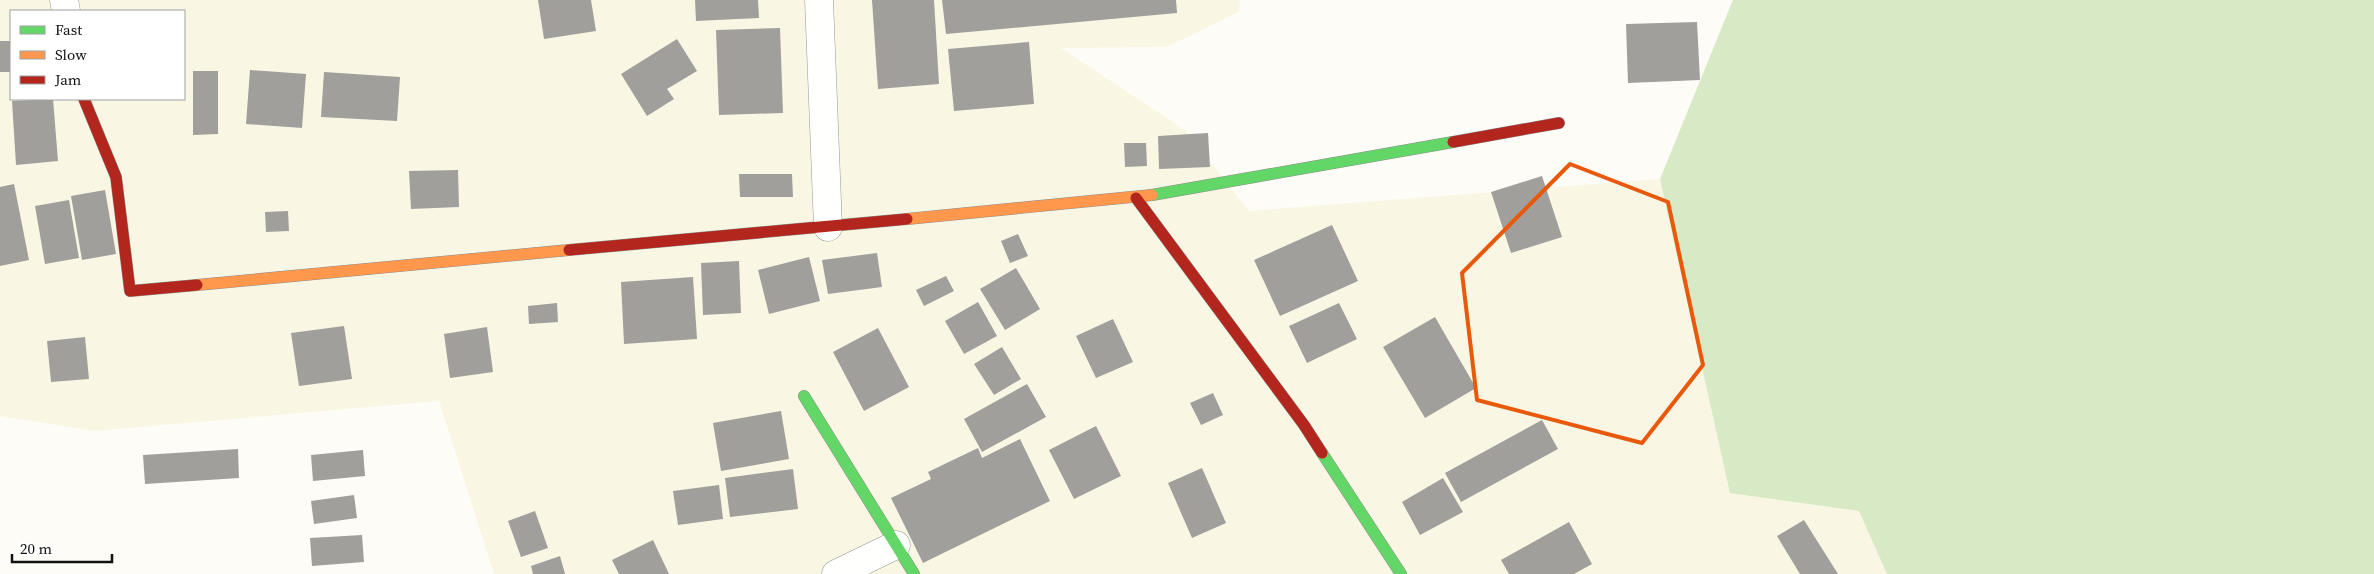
<svg xmlns="http://www.w3.org/2000/svg" width="2374" height="574" font-family="'Source Serif 4',serif">
<style>
.farmland{fill:#f9f7e4;fill-rule:evenodd}
.forest{fill:#d8eac5}
.building{fill:#a19f9c}
.lines{fill:none;stroke-linecap:round;stroke-linejoin:round}
.street-casing{stroke:#979795;stroke-width:29}
.fast-casing{stroke:#8e8d8b;stroke-width:12}
.slow-casing{stroke:#8e8d8b;stroke-width:12}
.jam-casing{stroke:#8e8d8b;stroke-width:12}
.street{stroke:#fffffe;stroke-width:28}
.fast{stroke:#63d668;stroke-width:11}
.slow{stroke:#ff974d;stroke-width:11}
.jam{stroke:#b3261e;stroke-width:11}
.marked{fill:none;stroke:#e8590c;stroke-width:4;stroke-linejoin:round}
</style>
<rect width="100%" height="100%" fill="#fdfcf7"/>
<!-- farmland -->
<path class="farmland" d="M0,0h1240l-1,12 -72,35 -106,1 124,82 64,81 411,-32 73,-179 586,574h-1825l-55,-173 -345,30 -94,-15zM11,11h173v88h-173z"/>
<!-- forest -->
<path class="forest" d="M1733,0h641v574h-487l-28,-63 -129,-18 -70,-314z"/>
<!-- building -->
<g class="building">
<path d="M538,0h53l5,31 -52,8z"/>
<path d="M695,0h63l1,18 -63,3z"/>
<path d="M872,0h62l5,84 -61,5z"/>
<path d="M942,0h234l1,13 -231,21z"/>
<path d="M1697,22l3,58 -72,3 -2,-59z"/>
<path d="M780,28l3,85 -64,2 -3,-85z"/>
<path d="M677,39l20,32 -30,18 7,10 -27,17 -26,-42z"/>
<rect x="0" y="41" width="11" height="31"/>
<path d="M1029,42l5,62 -80,7 -6,-62z"/>
<path d="M250,70l56,4 -4,54 -56,-4z"/>
<path d="M193,71h25v63l-25,1z"/>
<path d="M324,72l76,5 -3,44 -76,-4z"/>
<path d="M53,99l5,62 -42,4 -4,-64z"/>
<path d="M1208,133l2,34 -51,2 -1,-33z"/>
<path d="M1124,143h22l1,23 -22,1z"/>
<path d="M458,170l1,37 -48,2 -2,-38z"/>
<path d="M739,174h53l1,23h-53z"/>
<path d="M1542,176l20,61 -51,16 -20,-61z"/>
<path d="M14,184l15,76 -29,6v-79z"/>
<path d="M105,190l11,64 -34,6 -11,-64z"/>
<path d="M69,200l10,58 -34,6 -10,-58z"/>
<path d="M288,211l1,20 -23,1 -1,-20z"/>
<path d="M1332,225l26,56 -78,35 -26,-56z"/>
<path d="M1018,234l10,22 -18,7 -9,-22z"/>
<path d="M877,253l5,34 -54,7 -6,-34z"/>
<path d="M809,257l11,44 -51,13 -11,-44z"/>
<path d="M739,261l2,52 -38,2 -2,-52z"/>
<path d="M1016,268l24,41 -35,21 -25,-41z"/>
<path d="M946,276l8,15 -30,15 -8,-16z"/>
<path d="M693,277l4,62 -73,5 -3,-62z"/>
<path d="M978,302l19,34 -33,18 -19,-33z"/>
<path d="M557,303l1,19 -29,2 -1,-18z"/>
<path d="M1339,303l18,36 -50,24 -18,-37z"/>
<path d="M1435,317l41,71 -51,30 -42,-71z"/>
<path d="M1113,319l20,43 -37,16 -20,-42z"/>
<path d="M344,326l8,53 -53,7 -8,-53z"/>
<path d="M487,327l6,45 -43,6 -6,-44z"/>
<path d="M878,328l31,59 -45,24 -31,-59z"/>
<path d="M85,337l4,42 -38,3 -4,-41z"/>
<path d="M1002,347l19,32 -27,16 -20,-31z"/>
<path d="M1027,384l19,33 -64,35 -18,-33z"/>
<path d="M1213,393l10,22 -22,10 -11,-22z"/>
<path d="M781,411l8,48 -68,12 -8,-48z"/>
<path d="M1542,420l16,29 -97,53 -16,-29z"/>
<path d="M1096,426l25,50 -47,23 -25,-49z"/>
<path d="M1020,439l30,62 -127,62 -32,-65 40,-19 -3,-7 50,-24 4,10z"/>
<path d="M238,449l1,29 -94,6 -2,-29z"/>
<path d="M363,450l2,26 -52,5 -2,-26z"/>
<path d="M1202,468l24,55 -34,15 -24,-55z"/>
<path d="M793,469l5,40 -68,8 -5,-39z"/>
<path d="M1443,478l20,34 -43,23 -18,-33z"/>
<path d="M719,485l4,34 -45,6 -5,-34z"/>
<path d="M354,495l3,23 -43,6 -3,-23z"/>
<path d="M535,511l13,37 -27,9 -13,-36z"/>
<path d="M1804,520l34,54h-38l-23,-38z"/>
<path d="M1569,522l23,42 -18,10h-65l-8,-14z"/>
<path d="M362,535l2,27 -52,4 -2,-28z"/>
<path d="M653,540l16,34h-50l-7,-14z"/>
<path d="M560,556l5,18h-32l-2,-8z"/>
</g>
<g class="lines">
<defs>
<g id="street">
<path d="M64,0l2,11"/>
<path d="M819,0l9,227"/>
<path d="M836,574l60,-29"/>
</g>
<g id="fast">
<path d="M1152,195l301,-53"/>
<path d="M804,396l110,178"/>
<path d="M1322,453l79,121"/>
</g>
<g id="slow">
<path d="M907,219l245,-24"/>
<path d="M197,285l372,-35"/>
</g>
<g id="jam">
<path d="M84,99l32,78 14,114 67,-6"/>
<path d="M1453,142l106,-19"/>
<path d="M1136,198l168,227 18,28"/>
<path d="M569,250l338,-31"/>
</g>
</defs>
<!-- street casing -->
<use href="#street" class="street-casing"/>
<!-- fast casing -->
<use href="#fast" class="fast-casing"/>
<!-- slow casing -->
<use href="#slow" class="slow-casing"/>
<!-- jam casing -->
<use href="#jam" class="jam-casing"/>
<!-- street -->
<use href="#street" class="street"/>
<!-- fast -->
<use href="#fast" class="fast"/>
<!-- slow -->
<use href="#slow" class="slow"/>
<!-- jam -->
<use href="#jam" class="jam"/>
</g>
<!-- marked area -->
<path class="marked" d="M1570,164l98,38 35,163 -61,78 -165,-43 -15,-127z"/>
<!-- legend -->
<rect x="10" y="10" width="175" height="90" fill="#ffffff" stroke="#a0a0a0"/>
<rect x="20" y="26" width="25" height="8" fill="#63d668" stroke="#a0a0a0"/>
<text x="55" y="35" font-size="15" fill="#111111">Fast</text>
<rect x="20" y="51" width="25" height="8" fill="#ff974d" stroke="#a0a0a0"/>
<text x="55" y="60" font-size="15" fill="#111111">Slow</text>
<rect x="20" y="76" width="25" height="8" fill="#b3261e" stroke="#a0a0a0"/>
<text x="55" y="85" font-size="15" fill="#111111">Jam</text>
<!-- scale -->
<path d="M12 554v8h100v-8" fill="none" stroke="#111111" stroke-width="2.5"/>
<text x="20" y="554" font-size="15" fill="#111111" stroke="#ffffff" stroke-width="4" paint-order="stroke">20 m</text>
</svg>
